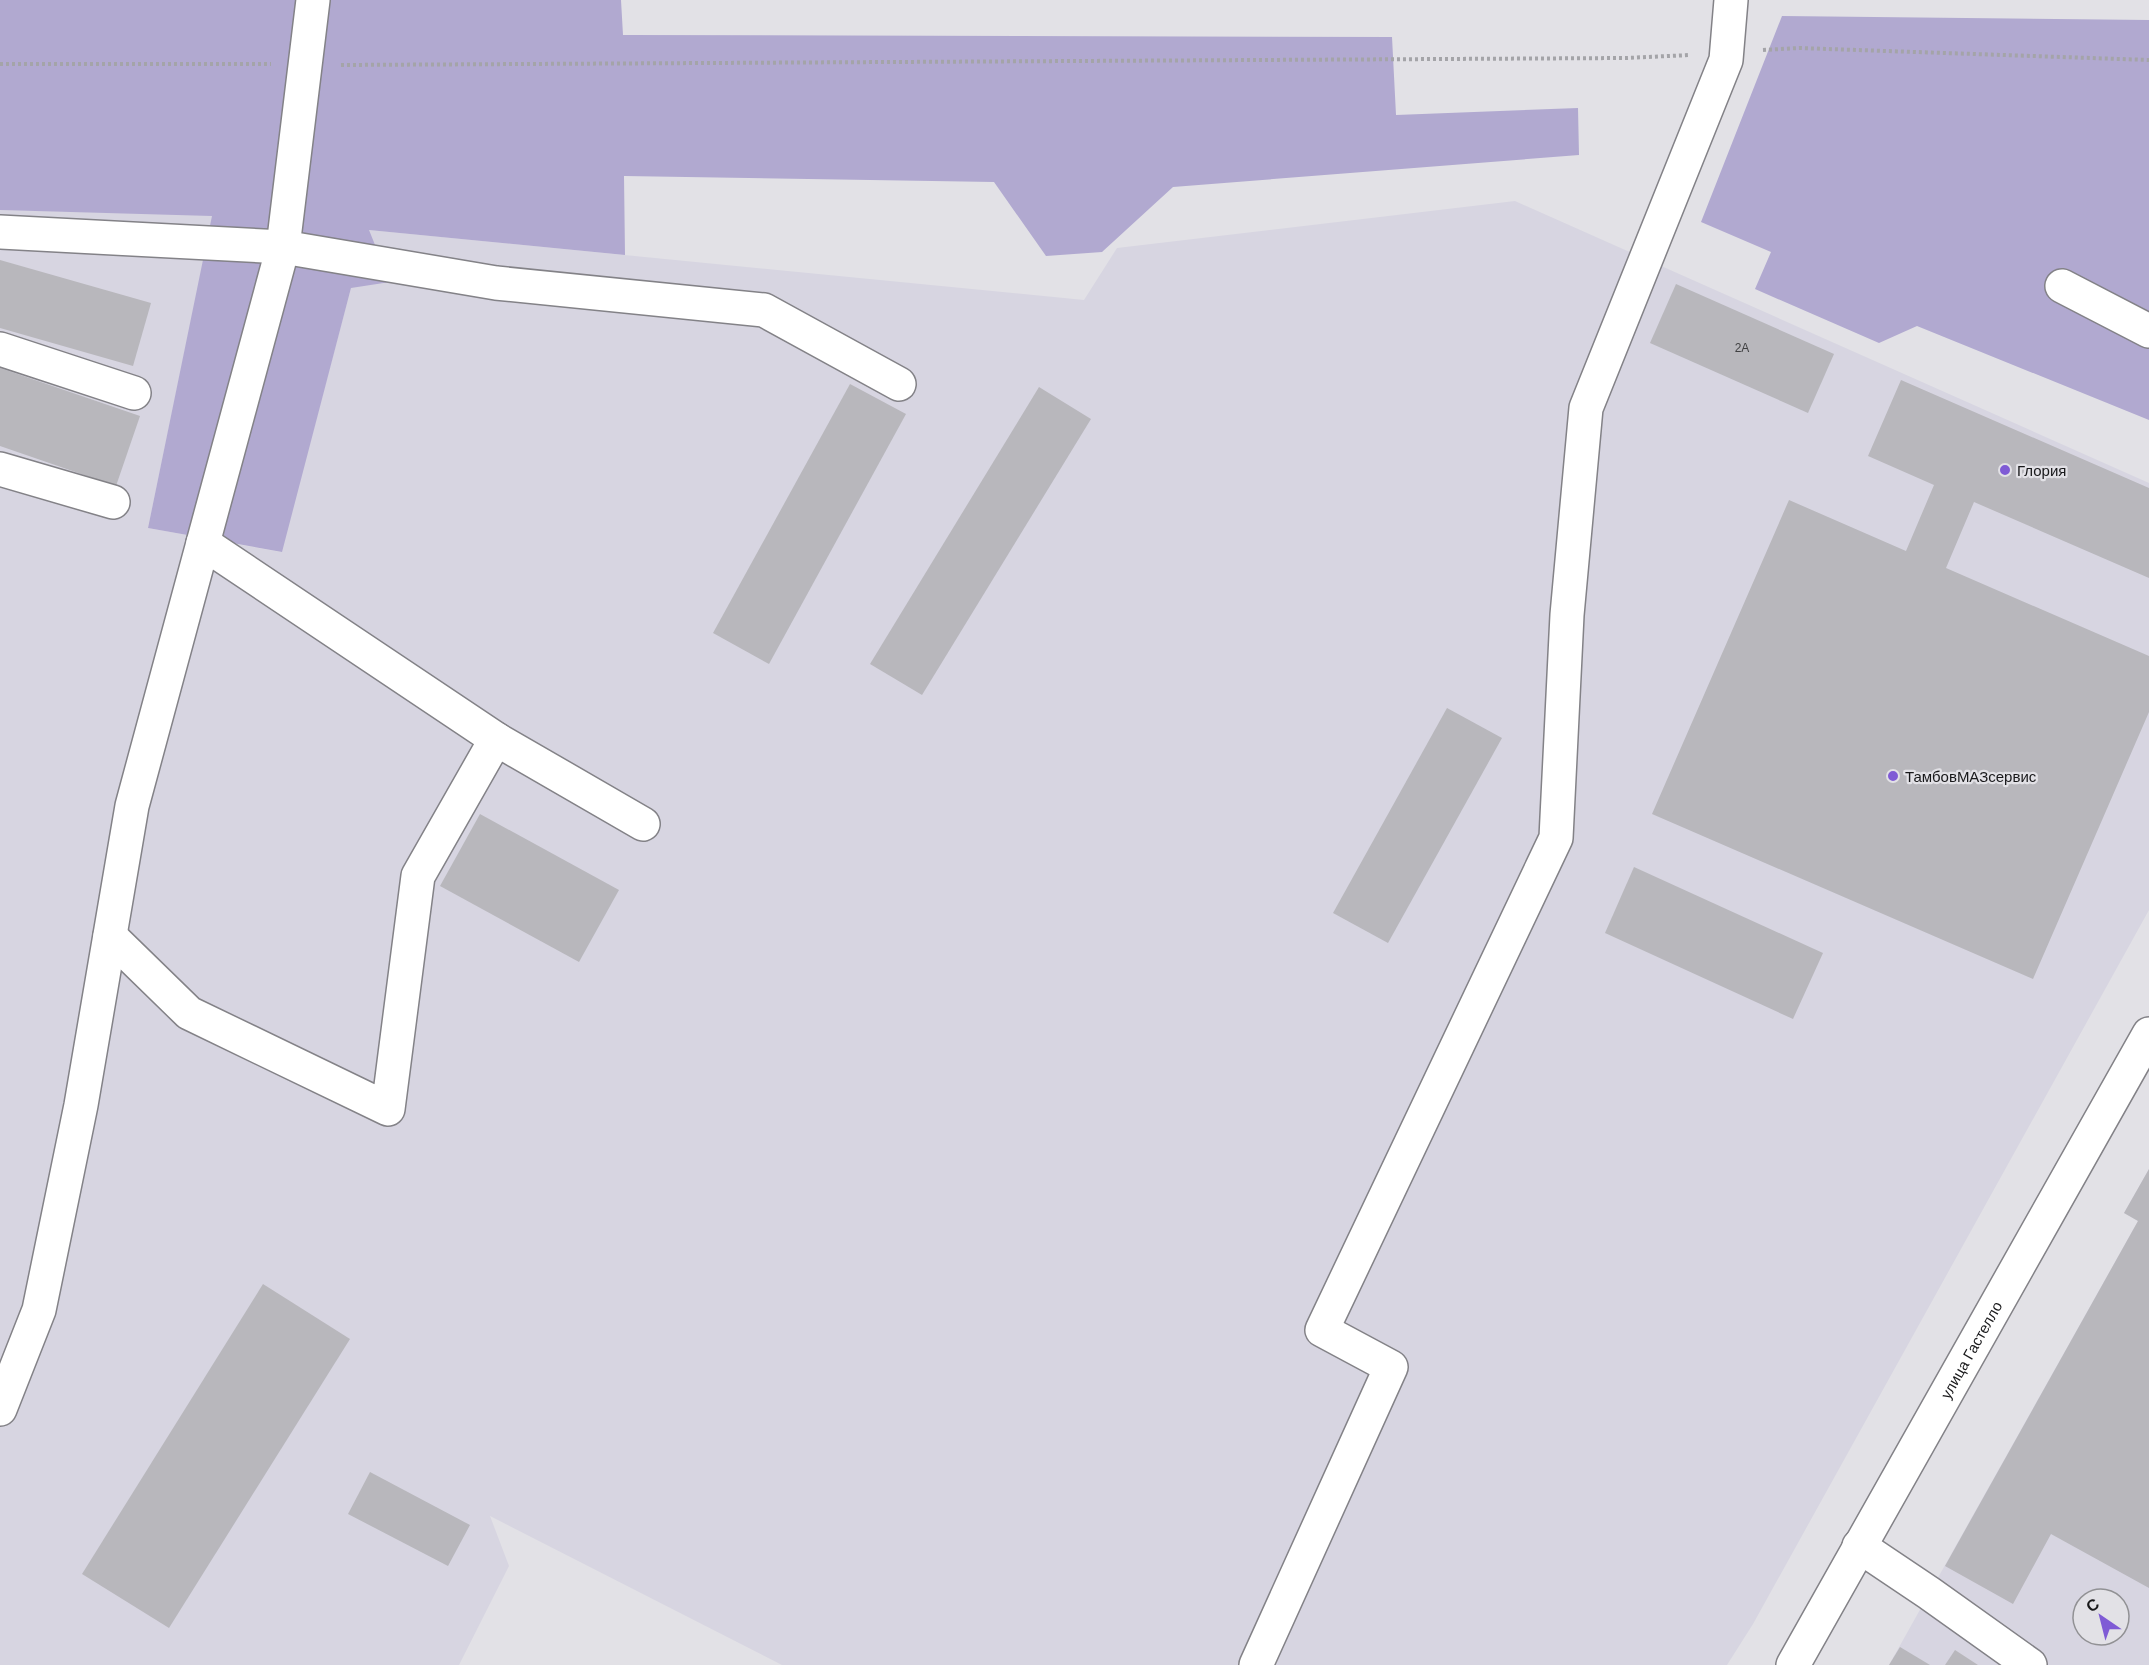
<svg xmlns="http://www.w3.org/2000/svg" width="2149" height="1665" font-family="Helvetica,sans-serif">
<style>
.built{fill:#d7d5e1;fill-rule:evenodd}
.green{fill:#b1a9d0}
.building{fill:#b8b7bc}
.lines{fill:none;stroke-linecap:round;stroke-linejoin:round}
.minor-casing{stroke:#838287;stroke-width:36}
.path{stroke:#a4a4a8;stroke-width:4;stroke-dasharray:3 3;stroke-linecap:butt}
.minor{stroke:#fff;stroke-width:33}
.poi-dot{fill:#7f5bd5;stroke:#e2e1e6;stroke-width:2}
.labels{text-anchor:middle;dominant-baseline:central;stroke-width:4.5;stroke-linejoin:round;paint-order:stroke}
.number-label{font-size:12px;fill:#404042}
.poi-label{font-size:15px;fill:#18181a;stroke:#e2e1e6;text-anchor:start}
.street-label{font-size:15px;fill:#18181a;stroke:#e2e1e6}
</style>
<rect width="100%" height="100%" fill="#e2e1e6"/>
<!-- built -->
<g class="built">
<path d="M1515,201l634,282v427l-396,714 -26,41h-945l-292,-149 19,50 -50,99h-459v-1455l213,5 -65,313 133,24 70,-264 18,-58 715,70 33,-52z"/>
<path d="M2149,1169v496h-260l249,-444 -14,-8zM2083,1599h36v36h-36z"/>
</g>
<!-- green -->
<g class="green">
<path d="M0,0h621l2,35 769,2 4,78 182,-7 1,47 -406,32 -71,65 -56,4 -52,-74 -370,-6 1,79 -256,-25 21,52 -39,6 -69,264 -134,-24 64,-312 -212,-6z"/>
<path d="M1782,16l367,4v400l-232,-94 -38,17 -124,-54 16,-37 -70,-30z"/>
</g>
<!-- building -->
<g class="building">
<path d="M0,260l151,43 -18,63 -133,-38z"/>
<path d="M1676,284l158,70 -26,59 -158,-70z"/>
<path d="M0,368l140,48 -24,70 -116,-40z"/>
<path d="M1901,380l248,108v90l-175,-76 -28,66 203,88v56l-116,267 -381,-165 137,-314 117,51 28,-66 -66,-29z"/>
<path d="M850,384l56,30 -137,250 -56,-31z"/>
<path d="M1039,387l52,32 -169,276 -52,-31z"/>
<path d="M1447,708l55,30 -114,205 -55,-30z"/>
<path d="M480,814l139,76 -40,72 -139,-76z"/>
<path d="M1634,867l189,86 -30,66 -188,-86z"/>
<path d="M2149,1169v419l-98,-54 -38,70 -68,-38 193,-345 -14,-8z"/>
<path d="M263,1284l87,55 -181,289 -87,-54z"/>
<path d="M370,1472l100,53 -22,41 -100,-52z"/>
<path d="M1900,1647l30,18h-41z"/>
<path d="M1955,1650l23,15h-33z"/>
</g>
<g class="lines">
<defs>
<g id="minor">
<path d="M0,232l283,15 213,36 268,27 135,74"/>
<path d="M2062,286l87,45"/>
<path d="M0,349l134,44"/>
<path d="M0,469l113,33"/>
<path d="M203,543l293,196"/>
<path d="M110,936l79,77 199,96 30,-233 78,-137 147,85"/>
<path d="M0,1409l39,-99 42,-205 51,-299 151,-559 30,-247"/>
<path d="M1859,1546l70,47 101,72"/>
<path d="M1256,1665l135,-298 -69,-37 234,-492 11,-223 19,-207 140,-348 5,-60"/>
<path id="s1" d="M1793,1665l356,-631"/>
</g>
</defs>
<!-- minor casing -->
<use href="#minor" class="minor-casing"/>
<!-- path -->
<g class="path">
<path d="M1763,50l36,-2 350,12"/>
<path d="M0,64h271"/>
<path d="M341,65l1285,-7 64,-3"/>
</g>
<!-- minor -->
<use href="#minor" class="minor"/>
</g>
<!-- markers -->
<g class="poi-dot">
<circle cx="2005" cy="470" r="6"/>
<circle cx="1893" cy="776" r="6"/>
</g>
<g class="labels">
<!-- number labels -->
<g class="number-label">
<text x="1742" y="348">2А</text>
</g>
<!-- poi labels -->
<g class="poi-label">
<text x="2017" y="470">Глория</text>
<text x="1905" y="776">ТамбовМАЗсервис</text>
</g>
<!-- street labels -->
<g class="street-label">
<text stroke="none"><textPath href="#s1" startOffset="362">улица Гастелло</textPath></text>
</g>
</g>
<!-- north arrow -->
<g transform="translate(2101 1617) rotate(325)"><circle r="28" fill="#e2e1e6" stroke="#919194" stroke-width="1.5"/>
<path d="M0-4.5L10 22L0 15L-10 22Z" fill="#7f5bd5"/>
<text y="-9" font-size="16" font-weight="bold" text-anchor="middle" fill="#18181a">С</text>
</g>
</svg>
